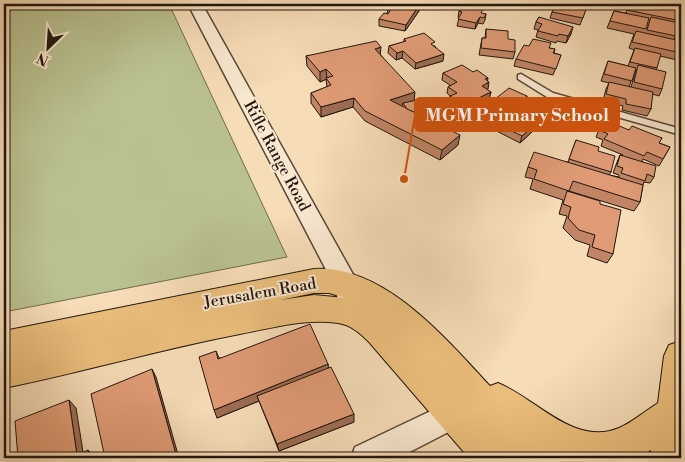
<svg xmlns="http://www.w3.org/2000/svg" width="685" height="462" font-family="'Libre Bodoni',serif">
<style>
.green{fill:#bac190;stroke:#6d6c4f}
.lines{fill:none;stroke-linecap:round;stroke-linejoin:round}
.service-casing{stroke:#564838;stroke-width:3}
.minor-casing{stroke:#564838;stroke-width:3}
.primary-casing{stroke:#20160e;stroke-width:2}
.service{fill:#f9e8d0;fill-rule:evenodd}
.minor{fill:#f9e8d0;fill-rule:evenodd}
.primary{fill:#ebbe7c;fill-rule:evenodd}
.wall{fill:#c18565;stroke:#20160e;fill-rule:evenodd}
.shaded-wall{fill:#9d6c53;stroke:#20160e}
.building{fill:#e09b76;stroke:#20160e}
.labels{text-anchor:middle;dominant-baseline:central;stroke-width:4;stroke-linejoin:round;paint-order:stroke}
.street-label{font-size:16px;fill:#20160e;stroke:#f9e8d0}
.leader{fill:none;stroke:#d4520c;stroke-width:2}
.callout-dot{fill:#d4520c;stroke:#f9e8d0;stroke-width:2}
.callout{fill:#d4520c;stroke:#d4520c;stroke-width:2}
.callout-label{font-size:18px;text-anchor:middle;font-weight:bold;fill:#fff}
</style>
<rect width="100%" height="100%" fill="#f6dcb7"/>
<filter id="stains"><feTurbulence type="fractalNoise" baseFrequency=".004" numOctaves="4"/><feColorMatrix values="0 0 0 0 .2 0 0 0 0 .09 0 0 0 0 .02 0 0 0 .5 -.17"/></filter>
<radialGradient id="worn" r=".72"><stop offset=".6" stop-color="#630" stop-opacity="0"/><stop offset="1" stop-color="#630" stop-opacity=".3"/></radialGradient>
<!-- green -->
<path class="green" d="M4,4h165l118,253 -283,55z"/>
<g class="lines">
<defs>
<path id="service" d="M521,74l32,19 128,36v6l-134,-38 -29,-18v-4z"/>
<g id="minor">
<path d="M188,4h14l153,274 6,21 -3,7 -9,3 -9,-3 -6,-21z"/>
<path d="M454,400l10,4 5,10 -5,10 -66,34h-47l4,-11z"/>
</g>
<path id="primary" d="M314,269c70,-5 133,71 176,117l8,-3c38,15 76,64 121,45 14,-6 26,-17 39,-25l6,-47 5,-11 12,-4v117h-31l1,-8 -14,8h-168l-100,-116c-9,-9 -18,-17 -31,-19 -32,-5 -66,5 -98,11 -79,15 -157,38 -236,54v-57zM314,293h15l17,5 -32,-3 -34,5z"/>
</defs>
<!-- service casing -->
<use href="#service" class="service-casing"/>
<!-- minor casing -->
<use href="#minor" class="minor-casing"/>
<!-- primary casing -->
<use href="#primary" class="primary-casing"/>
<!-- service -->
<use href="#service" class="service"/>
<!-- minor -->
<use href="#minor" class="minor"/>
<!-- primary -->
<use href="#primary" class="primary"/>
</g>
<!-- wall -->
<g class="wall">
<path d="M496,4h26l-3,5z"/>
<path d="M629,4h52v24l-3,-1 -2,9 -2,3 7,14 -4,7 -17,-4 -4,14 6,19 -3,7 -7,-2 -1,15 -4,7 -25,-6 1,-4 -20,-5 3,-12 3,-6 -8,-2 7,-20 20,5 6,-16 -5,-2 5,-14 -27,-6 7,-17 12,2zM635,70h1l-5,17h-2z"/>
<path d="M577,7l9,2 -6,16 -30,-7 2,-6z"/>
<path d="M388,8l31,3 -14,20 -26,-5v-7l8,-5z"/>
<path d="M459,11l27,3 -1,6 -2,4 -5,-1 -3,6 -18,-3 2,-8 -1,-1z"/>
<path d="M539,17l32,17 -5,9 -9,-2 -1,2 -20,-6 2,-7 -4,-1 2,-7z"/>
<path d="M486,29l22,10 7,13 -2,7 -34,-4 3,-17h3z"/>
<path d="M404,39l31,7 8,15 -28,8 -13,-11 -6,2 -8,-7 1,-7 15,-4z"/>
<path d="M529,46l20,2 6,1 -1,4 7,2 -8,20 -39,-9 2,-7z"/>
<path d="M381,55l33,46 15,11 -11,2 40,31 -18,15 -75,-39 -12,-14 -32,10 -10,-14v-10l16,-6 -1,-8 -6,3 -13,-16 -1,-10z"/>
<path d="M473,72l15,6 -1,3 1,8 -1,1 4,2 -2,7 -27,13 -13,-9 1,-7 -3,-3 1,-6 2,-2 -8,-5 1,-7z"/>
<path d="M527,96l-2,7 -15,13 6,3 20,5 -3,7 -13,12 -45,-23 1,-6z"/>
<path d="M599,130h30l33,8 -3,5 11,4 -11,19 -16,-7 -1,2 12,16 -4,6 -6,-1 -1,3 -3,17 -6,9 -65,-20v1l31,12 13,50 -6,9 -20,-7 3,-11 -15,-5 -12,-12 4,-12 -8,-2 4,-14 -33,-11 3,-10 -8,-2 3,-10 40,-5 8,-22 22,11 13,21 -2,3 10,2v-2l-6,-2 4,-11 3,-7h3l-22,-9 2,-6 -7,-3z"/>
<path d="M216,351l3,7 109,6v4l26,54 -75,29 -20,-50 -42,17z"/>
</g>
<!-- shaded-wall -->
<g class="shaded-wall">
<path d="M349,4h16v1l-16,3z"/>
<path d="M420,4l-1,7 -14,20 1,-6z"/>
<path d="M480,17l-2,6 -3,6 1,-6z"/>
<path d="M573,27l-2,7 -5,9 2,-7z"/>
<path d="M381,47l-1,10 -5,-8z"/>
<path d="M403,51l-1,7 -6,2 1,-7z"/>
<path d="M444,54l-1,7 -28,8 1,-6z"/>
<path d="M326,69l1,10 -7,3v-10z"/>
<path d="M488,78l-1,6 2,-2 -1,7 -8,4 5,-14z"/>
<path d="M415,92l-1,10 -11,1 -1,3 -13,4 1,-10z"/>
<path d="M491,92l-2,7 -27,13 2,-7z"/>
<path d="M527,96l-2,7 -21,18 2,-7z"/>
<path d="M354,98l-1,9 -32,10v-10z"/>
<path d="M430,108l-1,4 -19,5v-4z"/>
<path d="M536,124l-3,7 -13,12 2,-7z"/>
<path d="M460,135l-2,10 -18,15 2,-10z"/>
<path d="M328,364l1,9 -72,23 2,5 -42,17 -3,-8z"/>
<path d="M152,369l4,8 23,81h-2z"/>
<path d="M69,400l7,8 8,50 -7,-3z"/>
<path d="M354,414v8l-75,29 -2,-7z"/>
<path d="M88,450l7,7v1h-6z"/>
</g>
<!-- building -->
<g class="building">
<path d="M391,4h29l-14,21 -27,-6 5,-6 4,1 3,-5 -3,-1z"/>
<path d="M466,4l18,3 -3,6 5,1 -2,4 -4,-1 -4,6 -18,-4 4,-7 -3,-1 3,-5h3z"/>
<path d="M556,4h22l-1,3 9,2 -3,9 -31,-6z"/>
<path d="M630,4h22l29,6v11l-54,-11z"/>
<path d="M614,11l35,7 -3,11 -36,-8z"/>
<path d="M539,17l34,10 -5,9 -9,-2 -1,2 -20,-5 4,-7 -6,-2z"/>
<path d="M651,17l28,6 -3,13 -29,-6z"/>
<path d="M486,29l22,2v8l7,1v12l-34,-4 1,-10h4z"/>
<path d="M636,31l45,10v12l-49,-11z"/>
<path d="M424,33l11,9 -4,2 13,10 -28,9 -13,-12 -6,2 -8,-7 17,-5 -2,-2z"/>
<path d="M533,39l18,4 -2,5 6,1 -2,4 8,2 -5,14 -40,-10 8,-14 5,1z"/>
<path d="M376,41l5,6 -6,2 40,43 -25,8 70,35 -18,15 -77,-39 -11,-13 -33,9 -10,-14 20,-8 -5,-7 7,-2 -7,-7 -6,3 -14,-16z"/>
<path d="M635,48l26,6 -4,14 -27,-6z"/>
<path d="M608,61l28,7 -4,13 -28,-7z"/>
<path d="M462,65l11,7 4,-2 11,8 -3,1 4,3 -7,4 9,6 -27,13 -14,-9 7,-3 -9,-6 9,-5 -14,-9z"/>
<path d="M638,65l28,7 -4,17 -28,-7z"/>
<path d="M609,82l44,10 -2,17 -25,-5v-5l-20,-5z"/>
<path d="M509,88l18,8 -21,18 10,5 4,-3 16,8 -14,12 -46,-22z"/>
<path d="M422,99l8,9 -16,4 -7,-3 -4,-6z"/>
<path d="M607,121l22,9 3,-4 30,12 -3,5 11,4 -7,12 -16,-7 -3,4 -40,-17 4,-5 -9,-4z"/>
<path d="M576,140l23,7 -1,4 17,5 -4,16 -42,-13z"/>
<path d="M534,152l109,33 -3,17 -67,-21 -4,10 -35,-12 3,-9 -9,-3z"/>
<path d="M620,155l36,11 -2,11 -7,-3 -2,7 -24,-8 2,-5 -6,-2z"/>
<path d="M567,191l33,10v3l21,6 -8,44 -21,-7 3,-12 -16,-5 -11,-12 3,-11 -8,-3z"/>
<path d="M310,324l18,40 -114,46 -15,-53 17,-6 2,8z"/>
<path d="M331,367l23,47 -77,30 -20,-48z"/>
<path d="M152,369l25,89h-72l-14,-64z"/>
<path d="M69,400l8,55 11,-5 1,8h-71l-3,-37z"/>
</g>
<g class="labels">
<!-- street labels -->
<g class="street-label">
<text transform="translate(277 156) rotate(62)">Rifle Range Road</text>
<text transform="translate(260 293) rotate(-10)">Jerusalem Road</text>
</g>
</g>
<!-- callouts -->
<path class="leader" d="M404 179L415 115"/>
<circle class="callout-dot" cx="404" cy="179" r="5"/>
<rect class="callout" x="415" y="98" width="204" height="33" rx="5"/>
<g class="callout-label">
<text x="517" y="121">MGM Primary School</text>
</g>
<!-- margin -->
<rect width="685" height="462" fill="none" stroke="#f6dcb7" stroke-width="20"/>
<rect x="5" y="5" width="675" height="452" fill="none" stroke="#20160e" stroke-width="2.5"/>
<rect x="10" y="10" width="665" height="442" fill="none" stroke="#20160e"/>
<!-- north arrow -->
<g transform="translate(48 48) rotate(205)" stroke="#f9e8d0" stroke-width="4" paint-order="stroke">
<path d="M0-4L9 19L0 12L-9 19Z" fill="#20160e"/>
<text y="-8" font-size="14" font-weight="bold" text-anchor="middle" fill="#20160e">N</text>
</g>
<rect width="100%" height="100%" filter="url(#stains)"/>
<rect width="100%" height="100%" fill="url(#worn)"/>
</svg>
